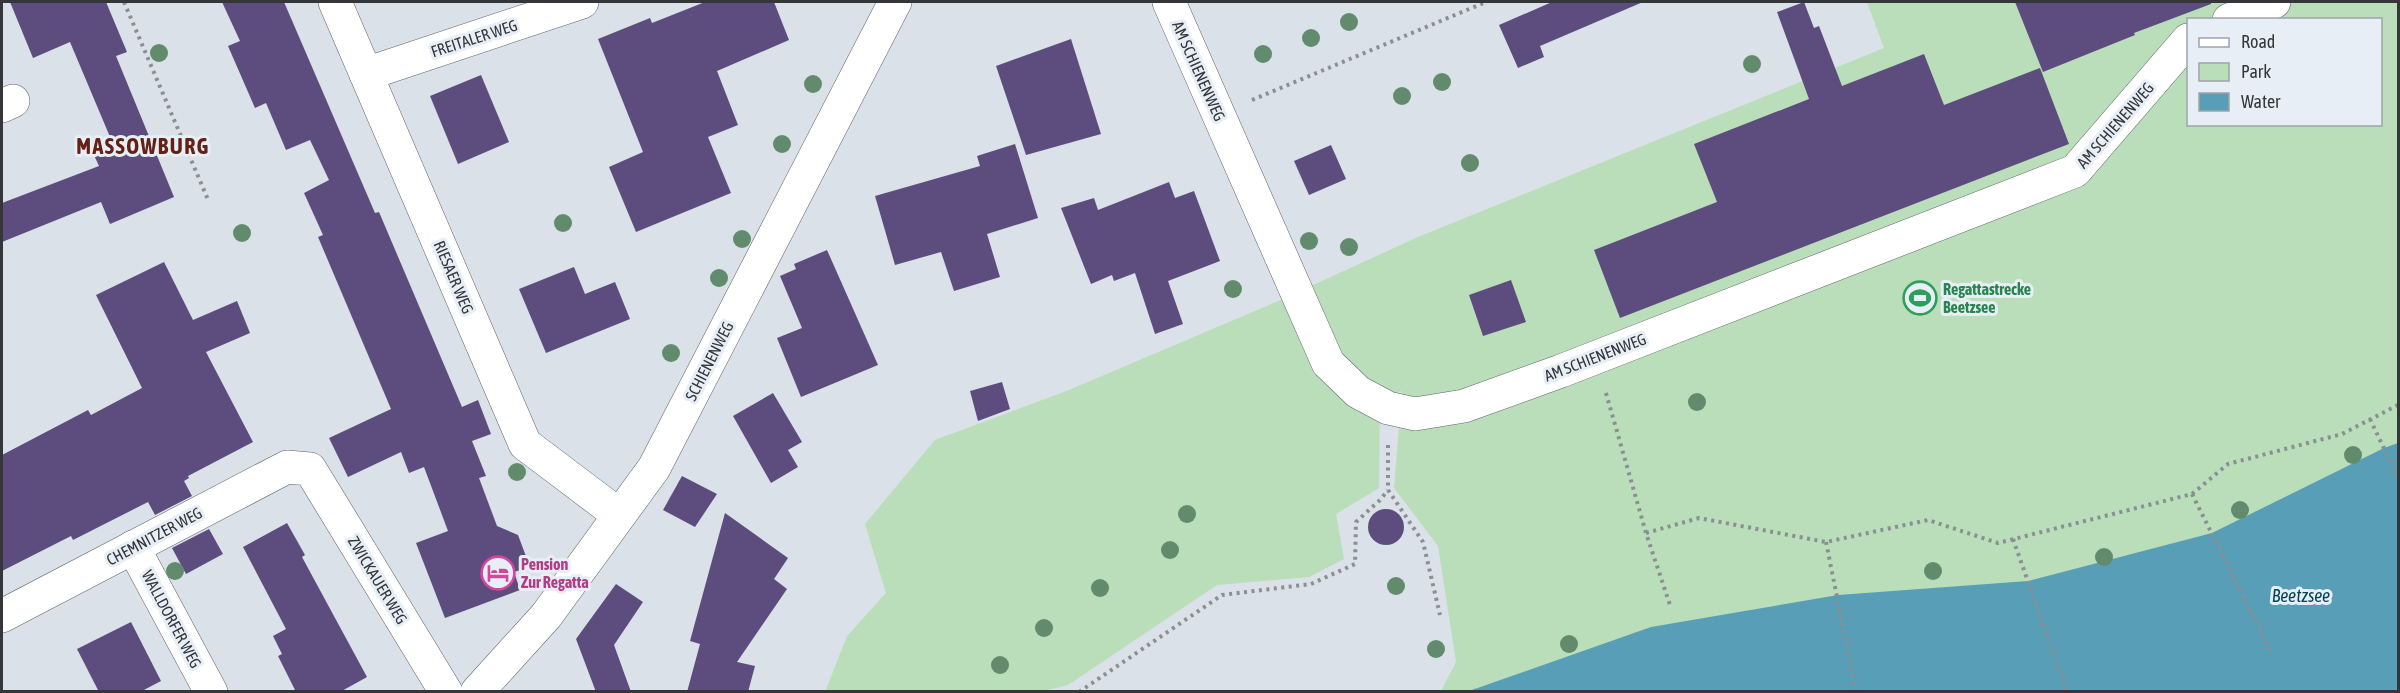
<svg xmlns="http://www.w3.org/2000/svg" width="2400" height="693" font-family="'Asap Condensed',sans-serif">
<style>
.green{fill:#badeb9;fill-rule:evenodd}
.water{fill:#599eb7}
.building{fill:#5d4d7e}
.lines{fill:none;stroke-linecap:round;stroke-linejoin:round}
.minor-casing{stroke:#5e6369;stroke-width:34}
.path{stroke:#8a8f94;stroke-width:4;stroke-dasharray:3 4.5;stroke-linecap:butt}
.minor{stroke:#fff;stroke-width:33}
.tree{fill:#628b6d}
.labels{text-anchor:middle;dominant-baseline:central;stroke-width:6;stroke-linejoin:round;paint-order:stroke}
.street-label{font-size:16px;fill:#343639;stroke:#e7eef5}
.leisure-label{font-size:16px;font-weight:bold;fill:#27864d;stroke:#e7eef5;text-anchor:start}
.hotel-label{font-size:16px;font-weight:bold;fill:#b23c85;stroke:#e7eef5;text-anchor:start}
.water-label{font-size:18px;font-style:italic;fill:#044456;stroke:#e7eef5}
.district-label{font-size:22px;font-weight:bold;letter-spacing:1.5px;fill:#632015;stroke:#e7eef5}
</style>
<rect width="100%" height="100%" fill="#dae1e8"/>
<!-- green -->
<path class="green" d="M1867,2h531v689h-957l15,-29 -18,-116 -44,-58 8,-97 -22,12 -1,85 -43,26 8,45 -35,18 -92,8 -149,100 -24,6 -219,1 22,-56 39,-43 -21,-69 70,-84 134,-50 207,-88 142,-65 466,-189zM2188,20h192v104h-192z"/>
<!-- water -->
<path class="water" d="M2398,443v248h-929l182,-64 187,-32 190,-14 184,-48 172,-85z"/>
<!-- building -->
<g class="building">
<path d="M10,2h96l21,50 -11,4 58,141 -64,27 -9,-22 -99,40v-39l97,-37 -6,-13 20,-9 -43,-102 -37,16z"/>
<path d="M222,2h62l91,211 4,-1 83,195 16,-7 13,34 -19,7 14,35 -7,2 18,48 21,9 12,32 -16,5 6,18 -75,28 -29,-75 32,-12 -24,-64 -15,6 -8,-21 -53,25 -19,-39 62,-29 -73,-172 5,-2 -19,-42 25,-13 -19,-40 -24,10 -20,-47 -11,5 -27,-62 12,-5z"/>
<path d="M705,2h69l15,38 -72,31 21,54 -30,12 23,56 -95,39 -27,-65 34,-15 -45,-113 52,-21 2,5z"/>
<path d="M1552,2h91l-103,44 4,11 -26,11 -19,-43z"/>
<path d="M1804,2l10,26 5,-2 23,60 82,-32 20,51 96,-37 29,76 -449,174 -26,-68 123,-48 -23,-58 115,-45 -32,-87z"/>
<path d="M2015,2h196v2l-77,29 1,2 -92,37z"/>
<path d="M1071,39l30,95 -75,21 -30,-89z"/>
<path d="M481,75l28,67 -51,22 -28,-68z"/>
<path d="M1015,144l23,74 -51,16 13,43 -46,14 -13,-39 -46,13 -20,-69 105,-30 -3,-10z"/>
<path d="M1331,145l15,34 -37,16 -15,-34z"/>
<path d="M1169,182l6,16 19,-7 26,70 -52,20 15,43 -28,10 -20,-61 -21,8 -2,-6 -21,9 -30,-76 33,-10 4,12z"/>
<path d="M827,250l51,115 -77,32 -24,-59 25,-10 -22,-52 16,-7 -2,-5z"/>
<path d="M164,262l29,58 44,-19 13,32 -44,19 47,90 -65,34 1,2 -5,3 8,15 -37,19 -7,-13 -75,38 -2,-4 -69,35v-116l86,-45 3,5 51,-27 -46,-93z"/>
<path d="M574,267l11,27 30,-12 15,37 -84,34 -27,-64z"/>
<path d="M1511,280l15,42 -43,14 -14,-41z"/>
<path d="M1002,382l8,27 -32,12 -8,-30z"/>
<path d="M773,393l29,49 -14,8 10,17 -27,16 -38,-67z"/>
<path d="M682,476l35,18 -22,33 -32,-17z"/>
<circle cx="1386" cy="527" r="18"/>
<path d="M725,513l63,45 -14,21 13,10 -50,73 18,4 -7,26h-61l13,-48 -10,-3z"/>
<path d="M287,523l18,32 -3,2 65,120 -27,15h-44l-18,-36 4,-2 -9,-18 13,-7 -43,-82z"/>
<path d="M209,529l14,25 -37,20 -14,-26z"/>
<path d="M616,584l27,18 -29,43 17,47h-35l-20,-53z"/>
<path d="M131,622l30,59 -21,11h-41l-22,-43z"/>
</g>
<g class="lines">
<defs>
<g id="minor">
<path d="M335,2l190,442 94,71"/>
<path d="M1169,2l159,361 30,29 30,16 27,6 49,-8 97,-35 514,-200 113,-131"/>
<path d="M2229,20l45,-18"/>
<path d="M366,74l216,-72"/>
<path d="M2,106l11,-5"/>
<path d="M133,547l78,145"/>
<path d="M2,616l285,-149 23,2 136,223"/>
<path d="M477,692l69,-76 108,-148 241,-466"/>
</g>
</defs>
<!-- minor casing -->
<use href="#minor" class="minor-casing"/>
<!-- path -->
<g class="path">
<path d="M124,2l85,200"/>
<path d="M1252,100l234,-98"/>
<path d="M1606,393l40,140 24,72"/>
<path d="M2370,419l28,59"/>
<path d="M1388,445v45l35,52 17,73"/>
<path d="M2192,494l80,160"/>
<path d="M1646,533l53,-15 127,24 102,-22 70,23 194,-49 36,-30 114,-30 56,-29"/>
<path d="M2013,539l54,153"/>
<path d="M1826,542l30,150"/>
<path d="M1079,692l143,-97 89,-11 44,-20 1,-42 24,-22 8,-10"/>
</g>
<!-- minor -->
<use href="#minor" class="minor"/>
</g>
<!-- trees -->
<g class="tree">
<circle cx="1349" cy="22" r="9"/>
<circle cx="1311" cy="38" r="9"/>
<circle cx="159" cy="53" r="9"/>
<circle cx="1263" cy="54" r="9"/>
<circle cx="1752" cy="64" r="9"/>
<circle cx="1442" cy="82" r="9"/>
<circle cx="813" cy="84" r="9"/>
<circle cx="1402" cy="96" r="9"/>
<circle cx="782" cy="144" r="9"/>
<circle cx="1470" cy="163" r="9"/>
<circle cx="563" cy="223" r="9"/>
<circle cx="242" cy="233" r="9"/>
<circle cx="742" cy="239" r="9"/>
<circle cx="1309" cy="241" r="9"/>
<circle cx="1349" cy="247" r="9"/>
<circle cx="719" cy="278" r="9"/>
<circle cx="1233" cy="289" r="9"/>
<circle cx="671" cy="353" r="9"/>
<circle cx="1697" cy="402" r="9"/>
<circle cx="2353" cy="455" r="9"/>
<circle cx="517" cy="472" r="9"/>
<circle cx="2240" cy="510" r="9"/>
<circle cx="1187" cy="514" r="9"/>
<circle cx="1170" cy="550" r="9"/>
<circle cx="2104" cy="557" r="9"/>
<circle cx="175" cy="571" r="9"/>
<circle cx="1933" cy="571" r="9"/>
<circle cx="1396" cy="586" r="9"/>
<circle cx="1100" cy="588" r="9"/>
<circle cx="1044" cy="628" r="9"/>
<circle cx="1569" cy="644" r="9"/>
<circle cx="1436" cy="649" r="9"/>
<circle cx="1000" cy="665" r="9"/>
</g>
<!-- icons -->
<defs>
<symbol id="stadium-ring" viewBox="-11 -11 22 22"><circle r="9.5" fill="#e7eef5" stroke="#2e9e5b" stroke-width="1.5"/><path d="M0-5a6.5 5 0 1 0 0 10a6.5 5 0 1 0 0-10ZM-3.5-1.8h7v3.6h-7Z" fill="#2e9e5b"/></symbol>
<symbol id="hotel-ring" viewBox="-11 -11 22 22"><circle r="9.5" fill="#e7eef5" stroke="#d1479c" stroke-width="1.5"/><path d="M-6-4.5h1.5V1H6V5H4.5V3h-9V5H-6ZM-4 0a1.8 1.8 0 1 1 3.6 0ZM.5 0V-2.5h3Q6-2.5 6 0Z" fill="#d1479c"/></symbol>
</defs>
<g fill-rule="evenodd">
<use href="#stadium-ring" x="1901" y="279" width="38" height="38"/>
<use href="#hotel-ring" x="479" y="554" width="38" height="38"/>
</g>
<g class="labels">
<!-- street labels -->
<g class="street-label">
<text transform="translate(474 38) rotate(-18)">FREITALER WEG</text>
<text transform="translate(1199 71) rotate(66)">AM SCHIENENWEG</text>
<text transform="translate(2115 125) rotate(-49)">AM SCHIENENWEG</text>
<text transform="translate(454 277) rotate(67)">RIESAER WEG</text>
<text transform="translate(1595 357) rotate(-21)">AM SCHIENENWEG</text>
<text transform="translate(709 361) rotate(-63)">SCHIENENWEG</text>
<text transform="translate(154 536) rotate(-28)">CHEMNITZER WEG</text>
<text transform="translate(378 580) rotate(59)">ZWICKAUER WEG</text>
<text transform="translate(172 619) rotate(62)">WALLDORFER WEG</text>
</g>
<!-- leisure labels -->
<g class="leisure-label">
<text x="1943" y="289">Regattastrecke<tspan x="1943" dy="18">Beetzsee</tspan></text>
</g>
<!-- hotel labels -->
<g class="hotel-label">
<text x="521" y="564">Pension<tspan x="521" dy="18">Zur Regatta</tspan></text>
</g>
<!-- water labels -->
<g class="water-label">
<text x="2301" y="595">Beetzsee</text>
</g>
<!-- district labels -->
<g class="district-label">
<text x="143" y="146">MASSOWBURG</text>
</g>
</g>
<!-- border -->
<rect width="2400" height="693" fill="none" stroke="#343639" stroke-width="6"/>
<!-- legend -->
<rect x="2187" y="18" width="195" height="108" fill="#e7eef5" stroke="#9fa4aa" stroke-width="1.5"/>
<rect x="2199" y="38" width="30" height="9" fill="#ffffff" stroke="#9fa4aa" stroke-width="1.5"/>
<text x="2241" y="48" font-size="18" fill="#343639">Road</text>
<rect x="2199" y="63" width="30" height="18" fill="#badeb9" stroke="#9fa4aa" stroke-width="1.5"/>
<text x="2241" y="78" font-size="18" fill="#343639">Park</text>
<rect x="2199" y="93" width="30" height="18" fill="#599eb7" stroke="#9fa4aa" stroke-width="1.5"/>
<text x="2241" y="108" font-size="18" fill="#343639">Water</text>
</svg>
